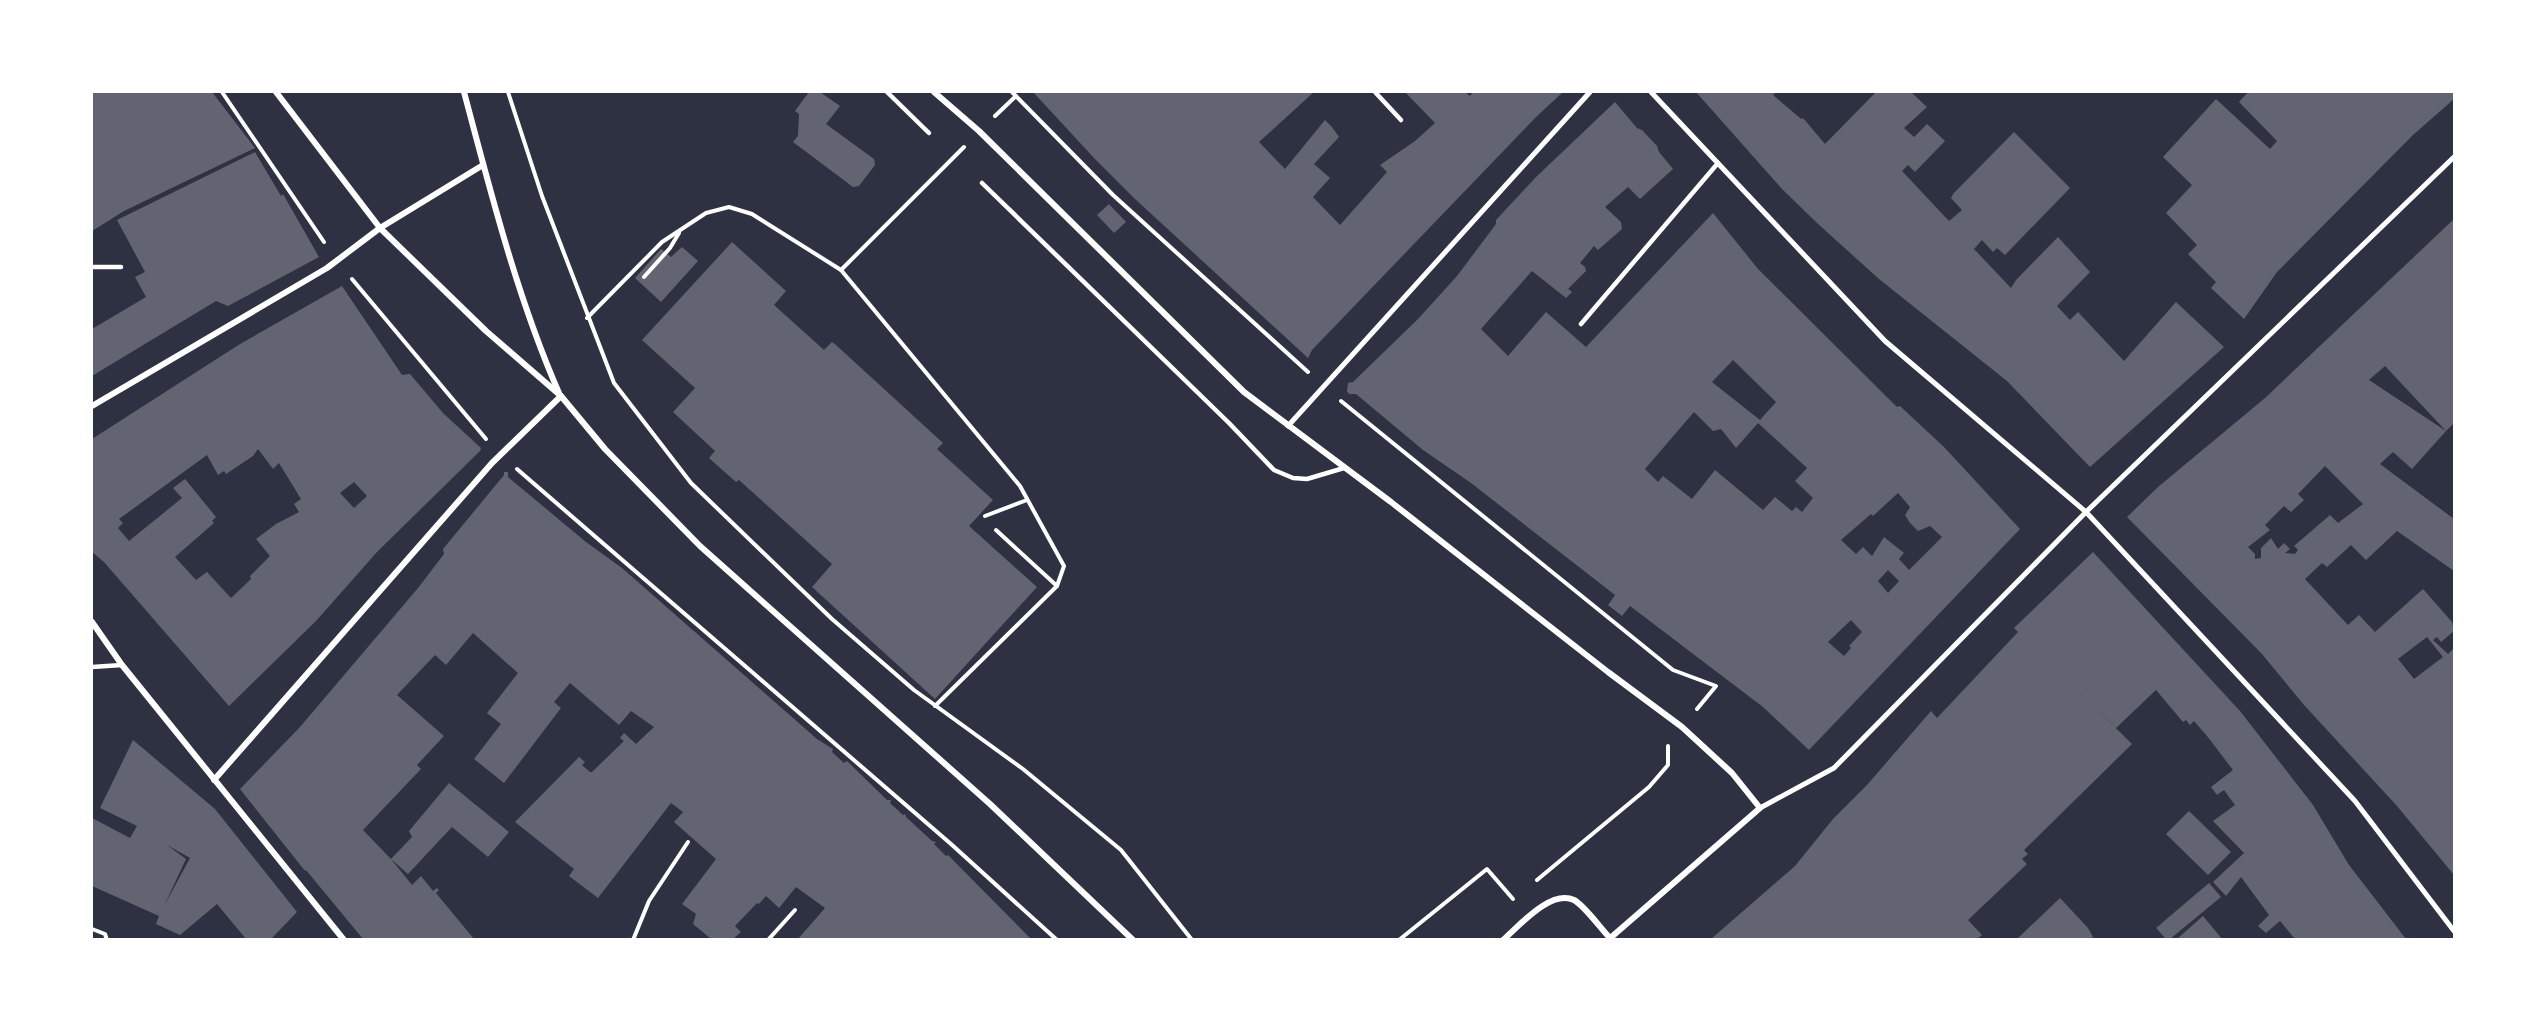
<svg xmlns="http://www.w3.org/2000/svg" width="2546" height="1031" font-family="'Space Grotesk',sans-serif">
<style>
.building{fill:#626471;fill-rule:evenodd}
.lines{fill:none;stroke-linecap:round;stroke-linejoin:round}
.path{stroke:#fff;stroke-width:4}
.service{stroke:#fff;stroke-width:4.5}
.pedestrian{stroke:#fff;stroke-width:5}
.minor{stroke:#fff;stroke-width:6}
</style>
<rect width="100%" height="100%" fill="#2d3142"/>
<!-- building -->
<g class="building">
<path d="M92,92h120l43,56 -131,63 -32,20z"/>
<path d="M809,92h11l20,14 -14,18 48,35 1,6 -16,21 -6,1 -60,-45 5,-6 1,-22 -4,-3z"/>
<path d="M1033,92h281l-55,50 26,27 40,-49 7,7 7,10 -25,27 16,14 -17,19 27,28 47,-53 -7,-7 35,-24 20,-18 -30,-31h60l5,4 3,-4h90l-27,25 -224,233 -4,8 -173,-159 -41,-41z"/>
<path d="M1696,92h80l-3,3 28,24 2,-1 22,26 51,-52h35l16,15 -23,21 10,9 13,-13 18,17 -30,31 -7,-7 -6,6 47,50 13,-11 -11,-12 2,-4 61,-62 56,56 -65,67 -8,-7 -4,4 -11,-12 -8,9 37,39 5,-8 42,-43 32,35 -33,34 13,14 8,-8 46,49 52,-59 48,45 -134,120 -83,-86 -128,-102 -62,-56 -35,-34z"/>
<path d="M2248,92h206v7l-41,36 -136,137 -33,47 -33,-31 5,-6 -28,-28 9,-9 -31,-32 26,-28 -29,-28 53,-58 54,50 7,-8 -38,-39z"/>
<path d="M1615,102l22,26 5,2 15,16 2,6 14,17 -33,30 -12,-12 -23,20 16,15 1,7 -24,21 -4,-4 -14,17 5,4 1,4 -18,18 4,3 -6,6 -34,-27 -51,58 27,27 38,-44 40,35 127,-134 45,56 139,138 3,-1 44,41 76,82 -211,221 -46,-43 -133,-101 -8,10 -14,-11 7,-10 -144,-112 -48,-33 -67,-56h-7l-2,-3 1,-8 5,-1 65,-63 39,-43 39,-52v-4l40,-43zM1733,360l43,42 -16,18 -48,-38zM1694,412l19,19 8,-2 15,19 22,-25 49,45 -12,13 18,17 -11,14 -6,-5 -4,4 -17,-14 -12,13 -48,-40 -23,29 -29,-23 -5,6 -13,-13zM1898,493l12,14 -5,8 5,8 8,8 12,-5 12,11 -33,33 -10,-11 5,-6 -20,-16 -12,19 -9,-9 -7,7 -15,-14 30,-26 2,2zM1888,570l11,11 -11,12 -10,-12zM1851,620l11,12 -13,14 2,2 -7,8 -16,-14z"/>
<path d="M255,152l26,44 2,-2 36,63 -91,49 -12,-5 -124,75v-47l54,-32 -11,-20 10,-5 -28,-52z"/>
<path d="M1109,204l17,18 -12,11 -17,-18z"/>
<path d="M2454,219v204l-8,8 -61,-65 -16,14 77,51 -34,38 -19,-17 -13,12 74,55v52l-57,-40 -31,29 -15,-15 -24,22 -5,-4 -17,16 43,46 11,-10 16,17 48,-43 29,33 2,9 -13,11 -4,-5 -4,3 15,14 6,-6v227l-57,-69 -93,-101 -42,-51 -135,-137 31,-30 107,-89zM2325,466l38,38 -25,19 -8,-8 -36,31 4,4 -3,4 -10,-1 5,-4 -6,-6 -6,6 -7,-11 -10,10v10l-6,1v-5l-7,-7 22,-17 -5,-5 19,-19 7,6 13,-12 -6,-6zM2427,637l16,20 -29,22 -16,-20z"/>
<path d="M732,242l54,49 -12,14 50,45 8,-8 4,3 107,98 -6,6 56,51 -24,26 68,61 -102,112 -123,-112 20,-23 -93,-84 -3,2 -27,-24 6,-7 -42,-39 22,-24 -53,-48z"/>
<path d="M682,247l16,14 -37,41 -26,-24 26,-29 10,8z"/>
<path d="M342,286l60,89 8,-1 33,39 38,35 -1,3 -103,101 -61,69 -87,85 -125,-144 -12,-10v-113l148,-95zM258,449l15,20 6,-6 22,36 -7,5 5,8 -23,12 -20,15 14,17 -20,20 1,3 -20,19 -24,-26 -11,8 -21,-23 39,-34 -2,-2 4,-4 -31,-38 -12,9 9,10 -53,43 -11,-13 5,-5 -4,-4 88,-64 11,20 6,-4 2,3 27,-18zM354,482l13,14 -13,12 -14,-15z"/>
<path d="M504,472h4v5l78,65 36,26 195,171 16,10 -1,3 12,11 3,-2 40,39h4l-1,3 13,12 2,-1 1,3 26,24 4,1 -2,2 12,12 2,-1 83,84h-233l27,-31 -29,-21 -17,21 -13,-12 -7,8 -2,-1 -22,23 6,6 -8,7h-22l-18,-15 3,-10 -14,-10 34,-45 -42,-37 9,-10 -12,-9 -73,95 -29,-22 5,-7 -59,-47 64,-65 6,5 -3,3 8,7h2l32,-31 -4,-3 4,-5 12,11 18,-17 -23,-16 -12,14 -49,-42 -16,19 7,6 -57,75 -30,-24 27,-35 -14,-11 31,-40 -45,-40 -27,32 -11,-10 -38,40 47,41 -27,29 4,4 -58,61 28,29 21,-22 -3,-6 40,-48 60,49 -21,25 -36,-30 -44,47 -17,-15 21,26 9,-9 12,15 4,-3 2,2 -3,3 38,46h-111l-57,-69 -1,1 -65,-82 60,-62 118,-139 26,-34 -1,-5 61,-74z"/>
<path d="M2093,552l147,159 73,94 36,60 57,74h-111l-15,-18 -14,12 -8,-7 11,-11 -28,-38 -15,19 -13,-14 31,-29 -31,-32 22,-16 -11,-15 -7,5 -6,-8 22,-17 -26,-34 -13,-15 -4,4 -4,-5 -3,2 -27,-32 -40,38 -53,-52 69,68 -108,106 4,4 -6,5 5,5 -59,56 14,15 -5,4h-266l84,-73 38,-47 34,-34 64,-74 6,7 81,-86 -4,-4z"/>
<path d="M133,740l82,69 82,103 -25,26 2,1h-28l-29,-35 -37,31 -24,-11 3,-8 -67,-30v-68l38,20 7,-12 -37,-18zM167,845l23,13 -26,48 22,-47z"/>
<path d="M2189,811l42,41 -23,23 -42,-41z"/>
<path d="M2209,883l12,14 -51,42h-4l-10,-11z"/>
<path d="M2060,898l28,30 5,9 -3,2 -8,-1 -2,1h-63z"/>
<path d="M2203,916l19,23h-45z"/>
</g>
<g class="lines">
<!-- path -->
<g class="path">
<path d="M222,92l102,150"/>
<path d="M508,92l34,104 72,187 77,100 141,136 82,71 109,79 98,81 71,90"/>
<path d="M1012,92l101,103 195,177"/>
<path d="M995,116l21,-20"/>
<path d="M841,270l123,-123"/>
<path d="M644,277l26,-29 9,-15"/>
<path d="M352,279l134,160"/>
<path d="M587,318l75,-76 44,-29 23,-6 23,7 89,56 179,216 44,80 -7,20 -122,120"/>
<path d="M1341,401l332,269 43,16 -19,23"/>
<path d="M517,469l434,375 106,96"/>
<path d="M985,516l42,-16"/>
<path d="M996,530l61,56"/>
<path d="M1537,880l112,-93 19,-22v-19"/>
<path d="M92,929l13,5 2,6"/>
<path d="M633,940l16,-39 39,-59"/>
<path d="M768,940l27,-30"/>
<path d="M1399,940l88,-71 26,30"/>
</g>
<!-- service -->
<g class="service">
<path d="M887,92l42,41"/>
<path d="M1375,92l26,28"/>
<path d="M982,183l247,240 45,47 19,8 14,1 37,-11"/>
<path d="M92,267h29"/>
<path d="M1581,324l137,-161"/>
<path d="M92,667l30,-2"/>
</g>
<!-- pedestrian -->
<g class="pedestrian">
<path d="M1651,92l234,249 201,171 269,289 99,130"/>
<path d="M1288,426l302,-334"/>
<path d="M1760,808l74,-40 252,-256 368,-355"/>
</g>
<!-- minor -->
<g class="minor">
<path d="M276,92l104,136 106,103 75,65 44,53 95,97 290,258 143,136"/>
<path d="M464,92c27,101 53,205 95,301"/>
<path d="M934,92l45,39 265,261 147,110 217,170 74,55 50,46 28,35 -152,132"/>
<path d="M92,406l235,-138 53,-40 103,-63"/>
<path d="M92,622l30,43 222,275"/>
<path d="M214,780l278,-317 69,-67"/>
<path d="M1503,940c17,-15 48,-51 71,-40 11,6 27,29 36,38"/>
</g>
</g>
<!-- border -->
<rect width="2546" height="1031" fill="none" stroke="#ffffff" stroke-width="186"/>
</svg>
